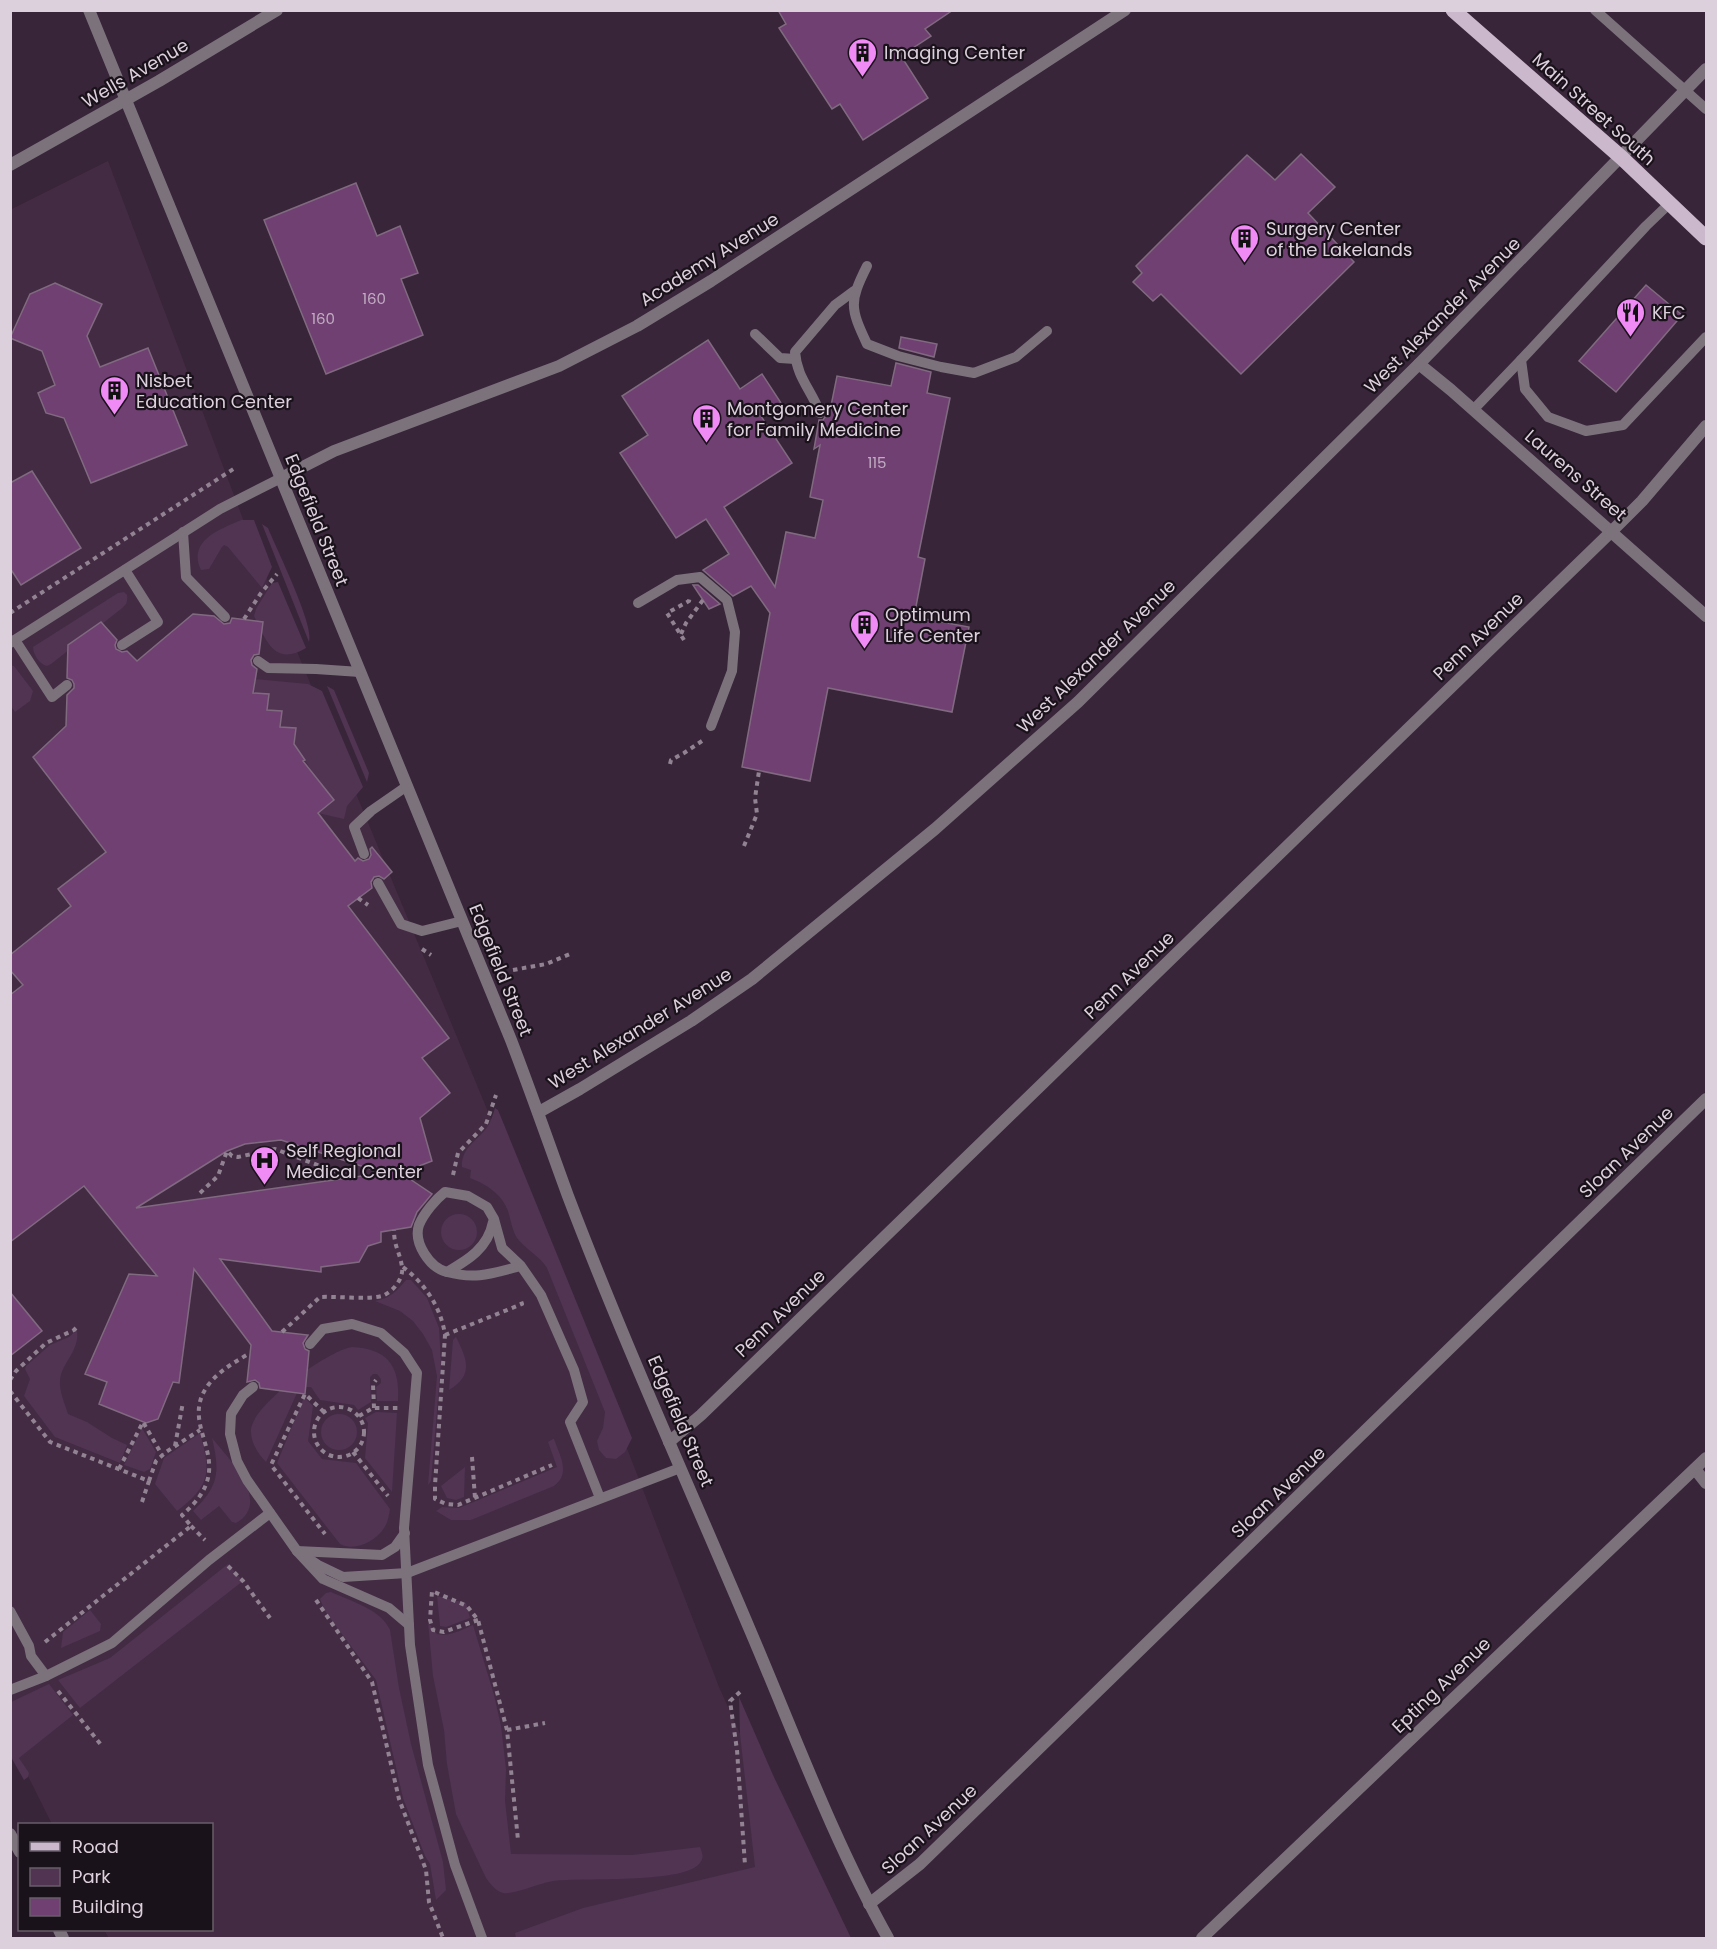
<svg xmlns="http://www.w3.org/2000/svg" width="1717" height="1949" font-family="Poppins,sans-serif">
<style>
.built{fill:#432b44}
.green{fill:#503452}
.building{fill:#6f4071;stroke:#806a80;stroke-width:1.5;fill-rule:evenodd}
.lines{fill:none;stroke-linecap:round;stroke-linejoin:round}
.path{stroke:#928393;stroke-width:4;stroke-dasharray:4.5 4.5;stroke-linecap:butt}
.service{stroke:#7c727c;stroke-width:10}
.minor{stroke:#7c727c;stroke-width:12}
.tertiary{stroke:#7c727c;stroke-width:12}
.primary{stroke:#ccb8cd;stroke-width:15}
.labels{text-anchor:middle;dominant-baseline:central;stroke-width:4.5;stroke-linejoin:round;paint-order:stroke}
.number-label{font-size:15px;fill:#c1acc2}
.poi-label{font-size:18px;fill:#dcd0dd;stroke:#1a121b;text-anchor:start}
.street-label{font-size:18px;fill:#dcd0dd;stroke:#1a121b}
</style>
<rect width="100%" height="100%" fill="#382539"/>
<!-- built -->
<path class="built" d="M108,161l144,382 366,882 101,262 113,251h-723l-5,-8h108v-106h-160l-41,-82 -1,-1532z"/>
<!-- green -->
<g class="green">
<path d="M241,520h13l18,47 -10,21 -34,-41 -4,-2 -2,2 -13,22 -8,1c-14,-29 19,-41 40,-50z"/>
<path d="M262,524l6,4c8,20 47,98 41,114z"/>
<path d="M278,582l28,66c-32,19 -40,-8 -52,-32l2,-7 16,-26z"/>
<path d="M124,592l3,3c1,7 -1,10 -6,14l-70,55 -4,2c-8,-2 -14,-12 -14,-19l85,-54z"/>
<path d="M10,665l4,1 19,25 -3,10 -15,11 -4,-6z"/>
<path d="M255,679l53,5 14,7 41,96 -16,19 -3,13 -26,-6 -3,-37 -21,-32 2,-15 -16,-2 2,-16 -15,-1 2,-15 -15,-2z"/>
<path d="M327,686l7,4 35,83 -2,9z"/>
<path d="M495,1108l3,2 134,328 -7,14 -9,7 -10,-1 -7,-8 -2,-9 6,-13 2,-16 -58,-144c-7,-12 -21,-18 -30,-30 -5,-8 -6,-18 -9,-27 -6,-17 -22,-27 -38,-33l1,-8 -9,-3c-1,-20 16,-26 26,-41 3,-5 5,-12 7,-18z"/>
<circle cx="459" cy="1232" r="18"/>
<path d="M406,1280h5l16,18 12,30 2,36 -10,117 -3,4 9,-109 -5,-26 -9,-16 -10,-13 -13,-10 -25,-10c15,-3 21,-9 31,-21z"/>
<path d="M77,1330c3,21 -15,32 -17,50 -1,11 5,24 8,34l19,8 25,16 15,7 -7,18 -65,-26 -31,-41 6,-17 -5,-10 1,-3 24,-21 19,-8z"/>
<path d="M456,1337c11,22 18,38 -7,53l4,-50z"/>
<path d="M352,1347c37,2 48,20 46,54h-21l-1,-14 5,-4v-4l-4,-5h-4l-3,3 1,25 -13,8 -4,-5 -34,-5 -9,-13h-6l-8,6 -31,69c-8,-8 -16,-20 -15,-33 3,-25 76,-78 101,-82z"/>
<path d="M304,1397l9,9 -5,35 14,18 34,4 34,46c-1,6 -2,14 -6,19 -8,13 -29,24 -44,16l-63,-81z"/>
<path d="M376,1412l21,1 -5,79 -27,-34 3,-35 -3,-5z"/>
<circle cx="339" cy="1432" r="18"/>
<path d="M142,1428l14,24 -6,17 -6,3 -20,-7z"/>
<path d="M200,1433c11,39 11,52 -23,78l-22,-27 9,-26z"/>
<path d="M212,1438c16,20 61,64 24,85l-4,-1 -13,-16 -18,14 -8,-9c26,-25 27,-39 19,-73z"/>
<path d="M553,1439h1c6,17 17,34 0,47l-83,34h-20l-15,-9 6,-4 17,1 98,-41 -9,-25z"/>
<path d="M465,1467l-1,30 -8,3 -9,-2 -6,-12z"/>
<path d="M228,1564l15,17 -163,127 -22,-28 52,-22z"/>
<path d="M331,1592c19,9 50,17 59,38l9,58 12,56 32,118 3,28 -10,10 -6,-36 -5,-8 -22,-58 -27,-118 -51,-69 -5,-12 6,-6z"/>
<path d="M437,1596l29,7 4,15 -24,9 -6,-1z"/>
<path d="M90,1610l11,14 -1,7 -39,17 2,-16z"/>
<path d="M428,1622l9,12c12,3 24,-4 36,-9l21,70 7,31 5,43 -1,32 6,53 121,1 68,-8c3,7 4,12 -1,17 -18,20 -116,13 -146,17 -13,2 -40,14 -50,12 -7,-2 -13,-9 -17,-15l-30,-64 -9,-50 -3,-34 -11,-54z"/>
<path d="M49,1684l24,31 -54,43 10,15 -1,4 -4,3 -13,-23v-55z"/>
<path d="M739,1697l34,78 78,163h-335l-1,-5 68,-25 172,-41 -15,-133z"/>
</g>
<!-- building -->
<g class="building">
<path d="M778,10h175l-28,19 6,7 -30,20 27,42 -65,42 -23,-36 -8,5 -53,-81 7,-4z"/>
<path d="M1301,154l34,33 -27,26 46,49 -113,112 -80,-80 -8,7 -20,-19 9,-9 -6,-7 111,-111 28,25z"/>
<path d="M356,183l21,53 23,-10 18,47 -17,6 22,56 -97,39 -62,-154z"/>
<path d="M55,283l47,21 -15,32 13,31 48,-19 39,97 -96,38 -27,-65 -18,-5 -8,-20 17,-8 -13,-34 -32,-13 20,-44z"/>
<path d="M1646,285l36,30 -66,77 -37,-31z"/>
<path d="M901,337l36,7 -3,13 -35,-9z"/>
<path d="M708,340l32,49 22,-15 19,29 -20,13 31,47 -68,44 51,80 11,-55 29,6 8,-38 -13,-3 10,-52 -6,4 5,-29h4l4,-6 -2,-9 6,1 6,-30 54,10 5,-23 35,9 -4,21 23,5 -32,159 7,2 -11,58 55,10 -17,85 -124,-24 -18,93 -68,-14 28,-154 -19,-27 -18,10 -30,-26 26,-16 -23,-35 -30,19 -56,-85 28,-18 -26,-39z"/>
<path d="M32,471l49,77 -60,37 -11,-17v-85z"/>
<path d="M693,585h5l22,19 -11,5z"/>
<path d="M193,614l21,2 10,8 6,-1 2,-5 31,4 -4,32 -5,1 -3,5 1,5 5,4 -4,24 16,1 -2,16 15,1 -2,16 16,1 -2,16 11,16 -2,1 31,39 -16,13 37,48 3,-3 5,3 6,-2 2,-4 -1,-6 2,-2 20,25 -8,7 -5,-3 -5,1 -3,5 1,6 -24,18 101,132 -27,20 28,35 -30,25 12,43 -31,12 31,21 -15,18 -6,15 -30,5v10l-13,4 -9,16 -38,5v5l-101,-13 52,72 36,4 -5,8 2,6 4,2 -4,43 -45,-6 -1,-5 -4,-3 -8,2 4,-37 -57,-76 -15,114 -6,-1 -15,37 -12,4 -47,-19 8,-22 -22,-8 44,-100 28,2 -73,-90 -74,56v-247l13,-10 -13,-15v-15l61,-49 -13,-17 48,-37 -73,-95 33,-31 1,-31 7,-7v-4l-2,-4 -5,-2 1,-33 33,-23 16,18 -2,5 1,4 6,3 5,-1 10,10zM281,1140l102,33 -247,35 91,-57 18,-7z"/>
<path d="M10,1292l32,39 -32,25z"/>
</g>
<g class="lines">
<!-- path -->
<g class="path">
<path d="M10,613l225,-145"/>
<path d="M244,619l17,-26 16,-19"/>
<path d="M681,634l5,-11 17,-23"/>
<path d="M684,640l-17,-27 22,-12 1,-5"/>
<path d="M670,764l1,-4 13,-7 18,-12"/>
<path d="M744,846l13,-32 -2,-16 4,-27"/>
<path d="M358,898l10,7"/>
<path d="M422,949l9,6"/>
<path d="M513,970l33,-6 24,-10"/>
<path d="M453,1175l5,-22 28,-29 10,-29"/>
<path d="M200,1193l18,-17 9,-25 5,5 6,1 37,-8 53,20 14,8"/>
<path d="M403,1267c22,17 38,40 42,68l-10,150v14l11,5 12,1 94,-40"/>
<path d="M282,1332l38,-35c18,-1 47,3 62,-1 11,-4 22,-18 20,-29 -2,-15 -8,-20 -8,-37"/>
<path d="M445,1335l77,-31 -1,-3"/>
<path d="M10,1380l6,-9 30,-28 28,-13 3,-3"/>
<path d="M10,1391l40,51 99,39 7,-20 10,-9 34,-22"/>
<circle cx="339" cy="1432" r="25"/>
<path d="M374,1408l-1,-24 3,-4"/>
<path d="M324,1412l-19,-18 -34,71 54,69"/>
<path d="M359,1416l14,-8h25"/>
<path d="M175,1446l8,-44"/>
<path d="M353,1452l35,44"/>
<path d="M472,1457l3,41"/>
<path d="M119,1469l24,-47 19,33"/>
<path d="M142,1502l7,-21"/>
<path d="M191,1526l14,14"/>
<path d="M228,1566l15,15 27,37"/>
<path d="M316,1600l56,82 27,117 27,71 3,32 14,36"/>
<path d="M478,1620l-34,12 -11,-2 -3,-10 2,-29 35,15 11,14 29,110 11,110"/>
<path d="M45,1642l146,-116 -9,-11c63,-53 -8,-86 27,-131 11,-14 26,-22 41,-31"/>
<path d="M58,1691l44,55"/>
<path d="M740,1692l-10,9 7,49 8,115"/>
<path d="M507,1730l38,-7"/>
</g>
<!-- service -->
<g class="service">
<path d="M1595,10l111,99"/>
<path d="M1670,203l-24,23 -125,134 4,29 23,28 38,14 37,-6 83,-88"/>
<path d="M867,266c-18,36 -17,42 0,78l31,12 43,11 33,6 42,-16 31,-26"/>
<path d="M755,334l25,24 15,1"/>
<path d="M1474,409l47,-49"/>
<path d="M820,413c-9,-24 -23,-35 -25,-61l40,-47 19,-14"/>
<path d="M183,532l3,45 39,40"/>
<path d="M638,603l39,-23 23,-3 27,23 8,32 -3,39 -21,55"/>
<path d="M15,640l37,57 15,-12"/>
<path d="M10,643l210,-134 61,-31"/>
<path d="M122,645l36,-23 -33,-52"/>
<path d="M258,661l10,7 48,1 44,3"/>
<path d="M364,854l-10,-27 17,-16 36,-25"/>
<path d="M378,883l23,41 21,7 40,-10"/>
<path d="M521,1266c-28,7 -44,14 -74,6 -17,-4 -34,-29 -28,-47 5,-12 17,-26 26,-33l23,4 19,11 7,12 8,29 19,18 20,29 33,75 9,32 -13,20 30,76"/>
<path d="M447,1272c21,-12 41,-24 46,-50"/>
<path d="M310,1344l13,-15 29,-5 29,9 23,20 13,20 -13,155 6,117 18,120 27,100 27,73"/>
<path d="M253,1387l-10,8 -12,19 -1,20 7,27 10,19 50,71 26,28 66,29 20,17"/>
<path d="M297,1551l21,14 25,12 64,-4 273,-105"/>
<path d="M297,1551l85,4 13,-8 10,-14"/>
<path d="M10,1611l19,35 2,10 15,20"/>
<path d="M10,1690l36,-14 66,-33 97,-83 61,-47"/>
</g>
<!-- minor -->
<g class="minor">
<path d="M89,10l422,1030c20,52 38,104 57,156 56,147 121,290 182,434 44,103 83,210 138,308"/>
<path d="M10,165l149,-84 118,-71"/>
<path d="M1419,364l32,26 255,226"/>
<path d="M281,478l53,-27 225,-85 78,-40 74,-45 414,-271"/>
<path d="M539,1112l41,-23 111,-68 61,-42 183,-150 143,-127 341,-338 287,-295"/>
<path d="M669,1442l32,-27 911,-884 30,-30 64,-75"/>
<path d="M1695,1469l11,14"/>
<path d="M10,1834l10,18"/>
<path d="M869,1904l51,-40 786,-765"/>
<path d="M59,1930l4,8"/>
</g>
<!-- tertiary -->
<path class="tertiary" d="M1202,1938l504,-480"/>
<!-- primary -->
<path class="primary" d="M1453,10l169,148 84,80"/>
</g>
<!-- icons -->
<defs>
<symbol id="building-pin" viewBox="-11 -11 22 30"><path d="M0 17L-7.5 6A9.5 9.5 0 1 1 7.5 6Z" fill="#f08bf6" stroke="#1a121b"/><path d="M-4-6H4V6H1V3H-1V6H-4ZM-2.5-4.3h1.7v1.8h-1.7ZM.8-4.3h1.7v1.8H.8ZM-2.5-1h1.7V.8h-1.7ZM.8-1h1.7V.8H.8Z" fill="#111"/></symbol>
<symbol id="restaurant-pin" viewBox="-11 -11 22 30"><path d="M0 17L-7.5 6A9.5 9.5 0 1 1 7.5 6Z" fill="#f08bf6" stroke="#1a121b"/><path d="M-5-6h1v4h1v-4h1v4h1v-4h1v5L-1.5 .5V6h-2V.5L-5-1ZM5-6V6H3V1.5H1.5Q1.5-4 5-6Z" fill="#111"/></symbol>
<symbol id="hospital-pin" viewBox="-11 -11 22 30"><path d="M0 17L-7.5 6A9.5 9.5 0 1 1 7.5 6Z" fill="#f08bf6" stroke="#1a121b"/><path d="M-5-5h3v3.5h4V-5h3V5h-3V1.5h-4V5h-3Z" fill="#111"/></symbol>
</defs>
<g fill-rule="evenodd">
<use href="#building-pin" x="846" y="36" width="33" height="45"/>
<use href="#building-pin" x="1228" y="222" width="33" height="45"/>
<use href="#restaurant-pin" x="1614" y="296" width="33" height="45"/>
<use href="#building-pin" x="98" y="374" width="33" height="45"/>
<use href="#building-pin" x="690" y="402" width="33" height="45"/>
<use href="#building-pin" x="848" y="608" width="33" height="45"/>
<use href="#hospital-pin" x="248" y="1144" width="33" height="45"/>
</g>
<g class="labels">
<!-- number labels -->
<g class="number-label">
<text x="374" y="298">160</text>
<text x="323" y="318">160</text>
<text x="877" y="462">115</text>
</g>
<!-- poi labels -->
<g class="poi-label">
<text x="884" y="52">Imaging Center</text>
<text x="1266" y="228">Surgery Center<tspan x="1266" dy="21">of the Lakelands</tspan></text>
<text x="1652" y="312">KFC</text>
<text x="136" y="380">Nisbet<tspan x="136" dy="21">Education Center</tspan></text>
<text x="727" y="408">Montgomery Center<tspan x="727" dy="21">for Family Medicine</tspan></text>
<text x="885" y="614">Optimum<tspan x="885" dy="21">Life Center</tspan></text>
<text x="286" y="1150">Self Regional<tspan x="286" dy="21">Medical Center</tspan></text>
</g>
<!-- street labels -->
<g class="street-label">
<text transform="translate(135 73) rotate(-30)">Wells Avenue</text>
<text transform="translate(1594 109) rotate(42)">Main Street South</text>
<text transform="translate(709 259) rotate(-32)">Academy Avenue</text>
<text transform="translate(1442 315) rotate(-45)">West Alexander Avenue</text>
<text transform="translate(1576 475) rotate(41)">Laurens Street</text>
<text transform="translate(317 520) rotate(68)">Edgefield Street</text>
<text transform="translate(1478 636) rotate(-44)">Penn Avenue</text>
<text transform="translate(1096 656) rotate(-44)">West Alexander Avenue</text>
<text transform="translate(501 970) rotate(68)">Edgefield Street</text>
<text transform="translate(1129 975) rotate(-44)">Penn Avenue</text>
<text transform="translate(640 1028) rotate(-32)">West Alexander Avenue</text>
<text transform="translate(1626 1152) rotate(-44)">Sloan Avenue</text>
<text transform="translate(780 1313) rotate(-44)">Penn Avenue</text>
<text transform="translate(681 1421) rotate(67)">Edgefield Street</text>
<text transform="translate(1278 1492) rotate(-44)">Sloan Avenue</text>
<text transform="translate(1441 1685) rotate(-44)">Epting Avenue</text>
<text transform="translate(929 1829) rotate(-43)">Sloan Avenue</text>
</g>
</g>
<!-- border -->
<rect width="1717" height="1949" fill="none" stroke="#dcd0dd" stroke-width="24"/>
<!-- legend -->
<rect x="18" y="1823" width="195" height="108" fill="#1a121b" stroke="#685e69" stroke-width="1.5"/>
<rect x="30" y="1842" width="30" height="9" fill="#ccb8cd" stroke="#685e69" stroke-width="1.5"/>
<text x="72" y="1853" font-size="18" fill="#dcd0dd">Road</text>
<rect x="30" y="1868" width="30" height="18" fill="#503452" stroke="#685e69" stroke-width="1.5"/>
<text x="72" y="1883" font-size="18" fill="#dcd0dd">Park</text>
<rect x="30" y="1898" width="30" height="18" fill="#6f4071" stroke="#685e69" stroke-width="1.5"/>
<text x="72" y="1913" font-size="18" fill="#dcd0dd">Building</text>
</svg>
